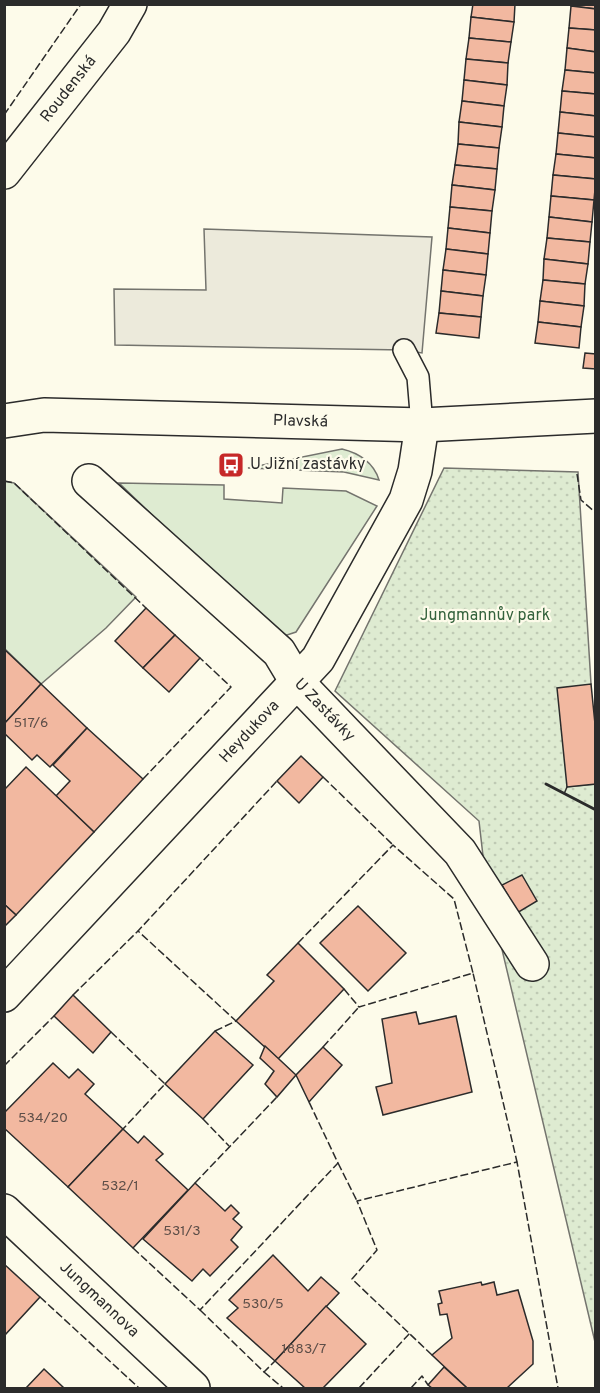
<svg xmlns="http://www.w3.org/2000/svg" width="600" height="1393" font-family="Overpass,sans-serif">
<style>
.green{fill:#deebd1;stroke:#74746e;stroke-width:1.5}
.park{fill:url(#park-dots);stroke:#74746e;stroke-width:1.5}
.parking{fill:#eceadb;stroke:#74746e;stroke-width:1.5}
.building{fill:#f2b8a0;stroke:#2b2b2b;stroke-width:1.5}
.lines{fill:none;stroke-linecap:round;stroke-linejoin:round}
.lane-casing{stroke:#2b2b2b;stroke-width:24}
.street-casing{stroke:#2b2b2b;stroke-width:36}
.secondary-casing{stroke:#2b2b2b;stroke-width:36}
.lane{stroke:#fdfbea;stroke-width:21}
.street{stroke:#fdfbea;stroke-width:33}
.secondary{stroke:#fdfbea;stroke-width:33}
.fence{stroke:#2b2b2b;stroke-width:1.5;stroke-dasharray:8 3;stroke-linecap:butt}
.wall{stroke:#2b2b2b;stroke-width:3}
.labels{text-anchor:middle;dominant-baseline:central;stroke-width:4.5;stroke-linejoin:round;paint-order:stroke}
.number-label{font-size:14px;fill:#5d4e48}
.street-label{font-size:16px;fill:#2b2b2b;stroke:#fdfbea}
.poi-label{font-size:16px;fill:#2b2b2b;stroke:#fdfbea;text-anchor:start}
.park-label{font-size:16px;fill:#34623c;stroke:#fdfbea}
</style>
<defs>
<pattern id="park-dots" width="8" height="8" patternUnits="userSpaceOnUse" patternTransform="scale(1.5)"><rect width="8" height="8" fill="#deebd1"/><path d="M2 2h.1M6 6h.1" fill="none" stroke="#bfcab4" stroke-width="1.8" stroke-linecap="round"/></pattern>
</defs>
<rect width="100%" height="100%" fill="#fdfbea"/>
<!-- green -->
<g class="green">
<path d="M342,449c17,4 32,14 37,31l-35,-8 -96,-4z"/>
<path d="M4,481l10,2 122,114 -30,31 -65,56 -36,-35z"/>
<path d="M119,483l105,2v14l58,4 1,-15 63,3 31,15 -81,126 -12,4 -10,-3z"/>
</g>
<!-- park -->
<path class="park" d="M444,468l134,4 13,212 -24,103 28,-3v558l-109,-460 -7,-61 -144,-130z"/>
<!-- parking -->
<path class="parking" d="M204,229l228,8 -10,116 -18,-3 -289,-5 -1,-56 92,1z"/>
<!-- building -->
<g class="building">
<path d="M473,4h42l-1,18 -43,-5z"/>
<path d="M571,4h25v5l-25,-3z"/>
<path d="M571,6l25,3v21l-27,-2z"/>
<path d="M471,17l43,5 -3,20 -42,-4z"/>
<path d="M569,28l27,2v22l-29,-4z"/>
<path d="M469,38l42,4 -3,21 -42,-4z"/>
<path d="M567,48l29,4v21l-31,-3z"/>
<path d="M466,59l42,4 -1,22 -43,-5z"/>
<path d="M565,70l31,3v21l-34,-3z"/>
<path d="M464,80l43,5 -3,21 -42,-5z"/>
<path d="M562,91l34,3v22l-36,-4z"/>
<path d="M462,101l42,5 -2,21 -43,-5z"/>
<path d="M560,112l36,4v21l-38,-4z"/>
<path d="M459,122l43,5 -3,21 -41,-4z"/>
<path d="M558,133l38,4v21l-40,-4z"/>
<path d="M458,144l41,4 -2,21 -42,-4z"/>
<path d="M556,154l40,4v21l-43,-4z"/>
<path d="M455,165l42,4 -2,21 -43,-5z"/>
<path d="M553,175l43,4 -2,21 -43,-4z"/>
<path d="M452,185l43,5 -3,21 -42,-4z"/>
<path d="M551,196l43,4 -2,22 -43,-5z"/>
<path d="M450,207l42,4 -2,22 -42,-5z"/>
<path d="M549,217l43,5 -2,20 -43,-4z"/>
<path d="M448,228l42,5 -2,21 -42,-5z"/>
<path d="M547,238l43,4 -2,22 -44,-5z"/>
<path d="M446,249l42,5 -2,21 -43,-5z"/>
<path d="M544,259l44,5 -3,20 -42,-4z"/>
<path d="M443,270l43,5 -3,21 -42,-5z"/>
<path d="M543,280l42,4 -1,22 -44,-5z"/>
<path d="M441,291l42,5 -2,21 -42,-4z"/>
<path d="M540,301l44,5 -3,21 -43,-5z"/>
<path d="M439,313l42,4 -2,21 -43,-5z"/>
<path d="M538,322l43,5 -2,21 -44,-5z"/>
<path d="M585,353l11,1v15l-13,-1z"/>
<path d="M146,608l29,27 -32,33 -28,-27z"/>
<path d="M175,635l25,23 -31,34 -26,-24z"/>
<path d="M4,649l37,35 -37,40z"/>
<path d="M41,684l46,44 -37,39 -13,-12 -5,5 -28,-27v-9z"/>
<path d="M591,684l5,50v50l-29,3 -10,-99z"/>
<path d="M87,728l56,51 -49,53 -38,-36 14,-15 -17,-16z"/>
<path d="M301,756l22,21 -24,26 -22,-22z"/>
<path d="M26,767l68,65 -78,83 -12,-11v-118l2,2z"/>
<path d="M522,875l15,26 -20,12 -15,-28z"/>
<path d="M4,904l12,11 -12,12z"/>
<path d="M358,906l48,47 -38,38 -48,-48z"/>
<path d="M298,943l46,46 -66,70 -42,-38 38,-40 -7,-6z"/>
<path d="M73,995l38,37 -18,21 -39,-37z"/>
<path d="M416,1012l3,12 37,-8 16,76 -89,23 -7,-28 16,-4 -10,-64z"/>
<path d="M215,1031l38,34 -50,54 -38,-35z"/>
<path d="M265,1046l31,29 -19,22 -12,-13 9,-13 -14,-13z"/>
<path d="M323,1047l19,18 -33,37 -13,-27z"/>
<path d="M53,1063l16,15 9,-9 16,15 -9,10 38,35 -55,58 -64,-59v-15z"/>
<path d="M123,1129l15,14 6,-7 19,18 -7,6 32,30 -55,58 -65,-61z"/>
<path d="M195,1183l30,28 6,-6 8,8 -6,6 9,8 -11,13 7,7 -28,29 -7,-7 -11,12 -49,-42z"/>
<path d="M273,1255l35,36 13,-14 18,16 -64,68 -48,-43 11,-10 -9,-8z"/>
<path d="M4,1264l36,33 -36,39z"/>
<path d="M481,1282l1,3 12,-3 3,13 21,-5 15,51v23l-26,24h-40l-35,-33 20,-17 -5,-24 -7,1 -2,-11 4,-1 -3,-12z"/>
<path d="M326,1306l40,38 -43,44h-18l-30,-27z"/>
<path d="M444,1367l23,21h-35l-4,-3z"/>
<path d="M44,1369l20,19h-38z"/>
</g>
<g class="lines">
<defs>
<path id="lane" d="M404,350l14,27 4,48"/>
<g id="street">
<path id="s1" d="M4,172l110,-140 16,-28"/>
<path id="s2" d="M89,481l190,171 18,30 163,170 72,112"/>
<path id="s3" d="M4,995l314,-336 88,-159 9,-29 7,-46"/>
<path id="s4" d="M4,1211l189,177"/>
</g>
<g id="secondary">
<path id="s5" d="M4,421l40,-6 378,10 174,-9"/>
</g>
</defs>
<!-- lane casing -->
<use href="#lane" class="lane-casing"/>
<!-- street casing -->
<use href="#street" class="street-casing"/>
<!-- secondary casing -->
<use href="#secondary" class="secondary-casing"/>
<!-- lane -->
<use href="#lane" class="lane"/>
<!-- street -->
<use href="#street" class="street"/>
<!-- secondary -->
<use href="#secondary" class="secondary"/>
<!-- fence -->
<g class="fence">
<path d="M4,115l77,-111"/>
<path d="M577,474l4,26 15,13"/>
<path d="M4,481l10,2 132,125"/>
<path d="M323,777l70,68"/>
<path d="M143,779l88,-92 -31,-29"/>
<path d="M564,794l3,-7"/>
<path d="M298,943l95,-98 61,54 19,74"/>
<path d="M344,989l15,18 114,-34 44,189"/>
<path d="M73,995l65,-64"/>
<path d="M215,1031l21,-10 -98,-90 139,-150"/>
<path d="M111,1032l54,52 -42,45"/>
<path d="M323,1047l36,-40"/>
<path d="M4,1066l50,-50"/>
<path d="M203,1119l26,27"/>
<path d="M338,1163l19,38"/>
<path d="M195,1183l82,-86"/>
<path d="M133,1248l67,62 138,-147 -29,-61"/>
<path d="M40,1297l99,91"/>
<path d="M200,1310l64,62 11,-11"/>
<path d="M432,1355l-80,-76 25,-29 -20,-49 160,-39 41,226"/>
<path d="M264,1372l19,16"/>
<path d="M359,1388l51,-55"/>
<path d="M411,1388l11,-12 6,9"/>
</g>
<!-- wall -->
<path class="wall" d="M546,784l50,26"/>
</g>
<!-- icons -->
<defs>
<symbol id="bus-square" viewBox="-11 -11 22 22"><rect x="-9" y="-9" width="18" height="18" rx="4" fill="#c62828" stroke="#fdfbea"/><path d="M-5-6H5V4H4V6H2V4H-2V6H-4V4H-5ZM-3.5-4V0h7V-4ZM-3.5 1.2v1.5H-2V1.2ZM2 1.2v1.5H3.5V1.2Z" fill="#fff"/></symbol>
</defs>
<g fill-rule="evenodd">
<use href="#bus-square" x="216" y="450" width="30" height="30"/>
</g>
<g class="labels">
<!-- number labels -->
<g class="number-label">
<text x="31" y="723">517/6</text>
<text x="43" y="1118">534/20</text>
<text x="120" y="1186">532/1</text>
<text x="182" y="1231">531/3</text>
<text x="263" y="1304">530/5</text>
<text x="304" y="1349">1883/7</text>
</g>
<!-- street labels -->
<g class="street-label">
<text stroke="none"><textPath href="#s1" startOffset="105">Roudenská</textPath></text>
<text stroke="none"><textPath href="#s5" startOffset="297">Plavská</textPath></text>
<text stroke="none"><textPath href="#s2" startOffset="330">U Zastávky</textPath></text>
<text stroke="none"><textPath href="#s3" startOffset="360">Heydukova</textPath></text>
<text stroke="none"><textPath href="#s4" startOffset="130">Jungmannova</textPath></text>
</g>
<!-- poi labels -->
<g class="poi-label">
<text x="250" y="465">U Jižní zastávky</text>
</g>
<!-- park labels -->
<g class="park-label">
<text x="485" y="616">Jungmannův park</text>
</g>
</g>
<!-- border -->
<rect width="600" height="1393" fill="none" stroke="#2b2b2b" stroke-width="12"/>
</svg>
